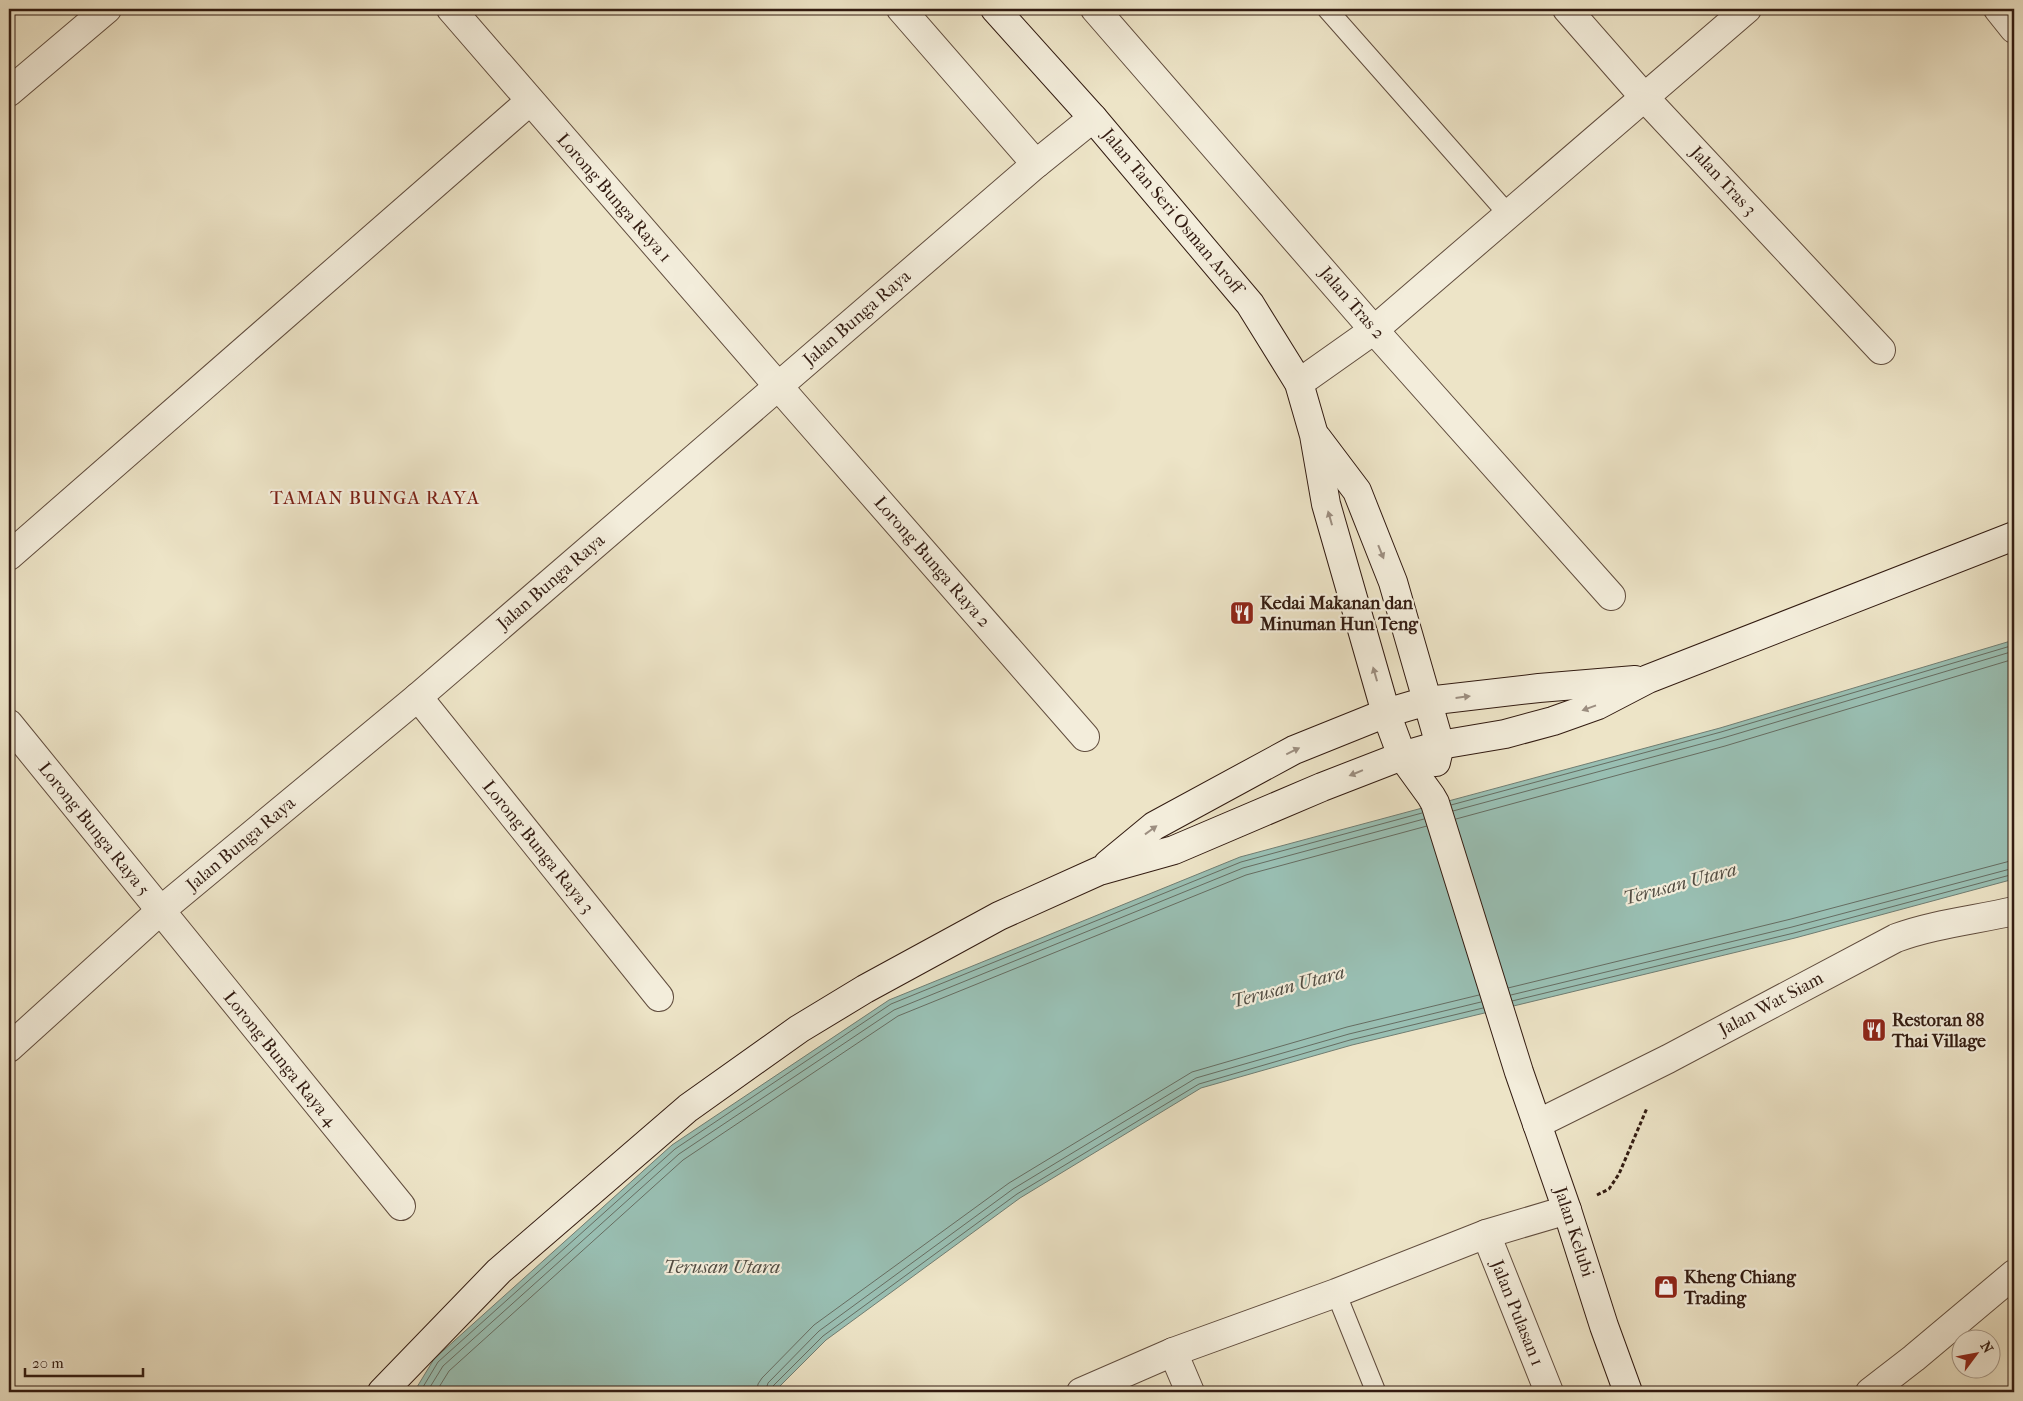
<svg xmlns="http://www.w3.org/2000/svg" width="2023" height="1401" font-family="'IM FELL French Canon',serif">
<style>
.water{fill:#99bfb3;stroke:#707d72}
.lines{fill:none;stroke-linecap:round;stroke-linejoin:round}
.shore{stroke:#666d62;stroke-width:1}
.lane-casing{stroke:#614d3e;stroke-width:21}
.street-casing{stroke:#614d3e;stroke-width:30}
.secondary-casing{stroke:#321b11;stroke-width:30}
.path{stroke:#321b11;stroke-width:3;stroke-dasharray:4 2.5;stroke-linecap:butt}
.lane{stroke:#f3eddb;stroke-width:19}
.street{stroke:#f3eddb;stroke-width:28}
.secondary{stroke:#f3eddb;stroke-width:28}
.oneway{fill:#9c8e80}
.labels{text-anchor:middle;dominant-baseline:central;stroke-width:4.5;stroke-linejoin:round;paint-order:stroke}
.street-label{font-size:18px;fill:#321b11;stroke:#f3eddb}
.poi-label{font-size:18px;font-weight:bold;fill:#321b11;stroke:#f3eddb;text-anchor:start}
.neighbourhood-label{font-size:19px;letter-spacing:1px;fill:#7a1f14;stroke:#f3eddb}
.water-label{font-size:19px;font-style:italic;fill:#514c42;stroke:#f3eddb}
</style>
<rect width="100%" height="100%" fill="#ede4c7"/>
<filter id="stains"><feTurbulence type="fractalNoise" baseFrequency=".004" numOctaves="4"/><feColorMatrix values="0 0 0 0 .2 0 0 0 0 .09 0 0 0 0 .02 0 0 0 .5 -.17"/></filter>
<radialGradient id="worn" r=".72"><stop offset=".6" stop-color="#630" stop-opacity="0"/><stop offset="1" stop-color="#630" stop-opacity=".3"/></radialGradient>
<!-- water -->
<path class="water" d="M2014,640v239l-219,59 -443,107 -151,43 -181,110 -194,142 -52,52h-360l20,-33 238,-214 217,-145 351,-143 480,-129z"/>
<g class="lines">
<!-- shore -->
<g class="shore">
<path d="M1451,805l270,-73 293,-87"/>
<path d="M1453,811l270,-73 291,-87"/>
<path d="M1456,819l269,-73 289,-87"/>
<path d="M1508,988l283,-69 223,-59"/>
<path d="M1511,995l281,-68 222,-59"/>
<path d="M1512,1001l282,-68 220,-59"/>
<path d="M420,1392l18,-30 237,-213 216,-145 350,-142 181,-49"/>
<path d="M427,1392l16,-26 236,-212 215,-144 349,-142 181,-49"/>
<path d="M436,1392l13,-21 234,-211 215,-144 348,-141 181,-49"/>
<path d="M757,1392l1,-8 4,-6 52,-53 195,-142 183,-111 155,-45 132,-32"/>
<path d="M765,1392l3,-9 51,-52 194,-142 183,-111 153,-44 132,-32"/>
<path d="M771,1392l1,-5 51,-51 194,-142 182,-110 151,-44 133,-32"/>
</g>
<defs>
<g id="lane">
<path d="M1327,9l181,205"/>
<path d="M1336,1293l40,99"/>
</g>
<g id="street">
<path d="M451,9l327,377 307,351"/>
<path d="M901,9l135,155"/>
<path d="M1095,9l279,321 237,266"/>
<path d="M1567,9l78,89 236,252"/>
<path d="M1998,9l16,20"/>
<path d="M9,92l98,-83"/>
<path d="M1299,383l75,-53 373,-321"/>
<path d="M9,556l521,-455"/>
<path d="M418,697l241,300"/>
<path d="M9,724l392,482"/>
<path d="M9,1048l151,-137 258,-214 618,-533 57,-46"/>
<path d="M1537,1124l131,-65 228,-121c38,-14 79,-18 118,-27"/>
<path d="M1486,1234l63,158"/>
<path d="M1173,1352l17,40"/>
<path d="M1081,1392l92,-40 163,-59 150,-59 81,-24"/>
<path d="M1870,1392l44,-34 100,-84"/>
</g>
<g id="secondary">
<path d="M995,9l98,109 157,186 49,79 15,52 12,69 60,209 16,43 29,40 4,7 84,269 48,138 37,116 24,66"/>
<path d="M1317,438l40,53 36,91 47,163 -4,17"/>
<path d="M1108,864l46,-38 140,-76 92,-37 41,-12 112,-13 96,-8"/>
<path d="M382,1392l117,-121 189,-163 111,-79 66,-40 134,-73 100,-45 75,-21 148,-63 80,-31 38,-11 65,-11 48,-13 45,-16 50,-26 366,-143"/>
</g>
</defs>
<!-- lane casing -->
<use href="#lane" class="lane-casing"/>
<!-- street casing -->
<use href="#street" class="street-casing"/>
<!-- secondary casing -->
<use href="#secondary" class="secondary-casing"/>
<!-- path -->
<path class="path" d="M1597,1195l12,-6 10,-15 28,-66"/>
<!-- lane -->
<use href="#lane" class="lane"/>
<!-- street -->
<use href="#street" class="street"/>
<!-- secondary -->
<use href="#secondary" class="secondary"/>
</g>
<!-- one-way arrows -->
<defs><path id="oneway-solid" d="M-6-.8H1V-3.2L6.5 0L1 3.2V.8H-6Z" transform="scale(1.25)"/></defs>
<g class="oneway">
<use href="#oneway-solid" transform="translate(1330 518) rotate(-106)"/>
<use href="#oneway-solid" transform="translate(1381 552) rotate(68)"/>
<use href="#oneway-solid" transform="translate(1375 674) rotate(-106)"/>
<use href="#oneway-solid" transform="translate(1463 697) rotate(-7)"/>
<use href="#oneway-solid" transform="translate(1589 708) rotate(160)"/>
<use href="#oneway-solid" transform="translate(1293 751) rotate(-26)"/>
<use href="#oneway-solid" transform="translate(1356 773) rotate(158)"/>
<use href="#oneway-solid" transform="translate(1151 830) rotate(-36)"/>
</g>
<!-- icons -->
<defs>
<symbol id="restaurant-square" viewBox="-11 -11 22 22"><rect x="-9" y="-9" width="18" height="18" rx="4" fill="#8f2418" stroke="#f3eddb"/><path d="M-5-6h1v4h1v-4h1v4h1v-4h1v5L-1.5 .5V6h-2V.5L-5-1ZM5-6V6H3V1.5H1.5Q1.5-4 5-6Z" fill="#fff"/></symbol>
<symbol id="shop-square" viewBox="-11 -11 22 22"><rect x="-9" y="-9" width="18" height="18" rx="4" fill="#8f2418" stroke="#f3eddb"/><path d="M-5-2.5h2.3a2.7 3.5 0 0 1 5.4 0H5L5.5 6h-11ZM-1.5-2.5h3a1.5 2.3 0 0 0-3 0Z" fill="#fff"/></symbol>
</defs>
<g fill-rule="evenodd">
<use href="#restaurant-square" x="1228" y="599" width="28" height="28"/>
<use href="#restaurant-square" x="1860" y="1016" width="28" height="28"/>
<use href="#shop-square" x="1652" y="1273" width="28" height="28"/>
</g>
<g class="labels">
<!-- street labels -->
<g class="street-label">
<text transform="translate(1723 181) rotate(47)">Jalan Tras 3</text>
<text transform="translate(614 198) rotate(49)">Lorong Bunga Raya 1</text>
<text transform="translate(1172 211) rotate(50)">Jalan Tan Seri Osman Aroff</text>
<text transform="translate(1352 303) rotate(49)">Jalan Tras 2</text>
<text transform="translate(857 318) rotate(-41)">Jalan Bunga Raya</text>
<text transform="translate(932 562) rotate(49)">Lorong Bunga Raya 2</text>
<text transform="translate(551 582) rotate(-41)">Jalan Bunga Raya</text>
<text transform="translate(94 829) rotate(51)">Lorong Bunga Raya 5</text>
<text transform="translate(241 844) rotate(-40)">Jalan Bunga Raya</text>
<text transform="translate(538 847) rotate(51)">Lorong Bunga Raya 3</text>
<text transform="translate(1771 1004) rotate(-28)">Jalan Wat Siam</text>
<text transform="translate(280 1059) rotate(51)">Lorong Bunga Raya 4</text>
<text transform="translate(1574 1232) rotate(72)">Jalan Kelubi</text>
<text transform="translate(1517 1313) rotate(68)">Jalan Pulasan 1</text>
</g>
<!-- poi labels -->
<g class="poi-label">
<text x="1260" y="603">Kedai Makanan dan<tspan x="1260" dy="21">Minuman Hun Teng</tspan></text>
<text x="1892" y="1020">Restoran 88<tspan x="1892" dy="21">Thai Village</tspan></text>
<text x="1684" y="1277">Kheng Chiang<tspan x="1684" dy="21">Trading</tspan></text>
</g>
<!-- neighbourhood labels -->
<g class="neighbourhood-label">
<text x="375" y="498">TAMAN BUNGA RAYA</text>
</g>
<!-- water labels -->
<g class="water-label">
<text transform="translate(1680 884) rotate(-15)">Terusan Utara</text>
<text transform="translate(1288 987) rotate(-15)">Terusan Utara</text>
<text x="722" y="1267">Terusan Utara</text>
</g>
</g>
<!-- margin -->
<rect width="2023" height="1401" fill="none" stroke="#ede4c7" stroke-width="30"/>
<rect x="10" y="10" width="2003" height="1381" fill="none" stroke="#321b11" stroke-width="2.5"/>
<rect x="15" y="15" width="1993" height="1371" fill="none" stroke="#321b11"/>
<!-- north arrow -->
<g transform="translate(1976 1354) rotate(58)"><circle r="24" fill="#f3eddb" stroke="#a6998a"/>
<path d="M0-4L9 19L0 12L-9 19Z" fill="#8f2418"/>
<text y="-8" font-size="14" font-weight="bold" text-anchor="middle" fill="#321b11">N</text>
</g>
<!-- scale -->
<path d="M25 1368v8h118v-8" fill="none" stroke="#321b11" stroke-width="2.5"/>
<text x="32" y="1368" font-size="15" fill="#321b11" stroke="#f3eddb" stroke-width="4" paint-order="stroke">20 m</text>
<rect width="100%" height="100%" filter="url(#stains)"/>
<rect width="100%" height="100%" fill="url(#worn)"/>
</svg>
